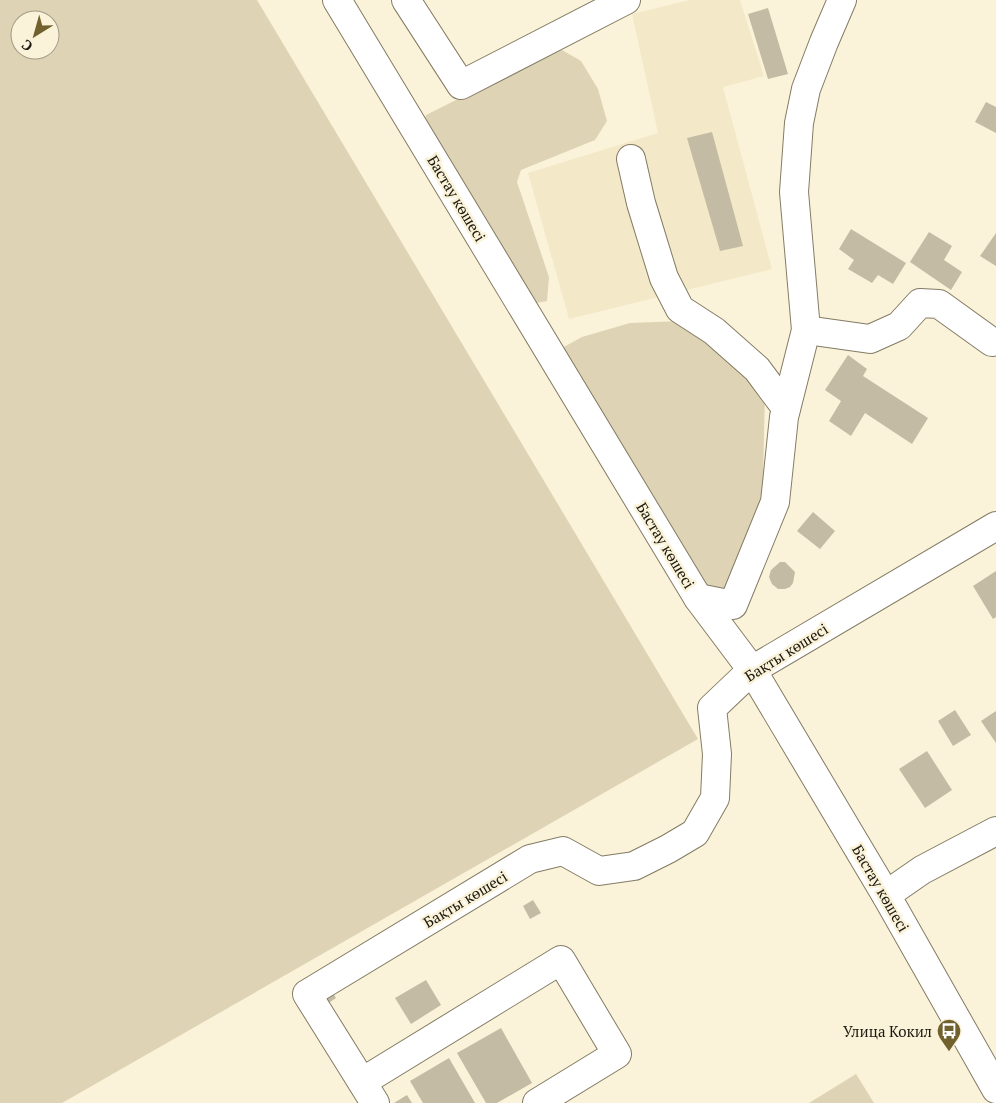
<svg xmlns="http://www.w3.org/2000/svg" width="996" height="1103" font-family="'PT Serif',serif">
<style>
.built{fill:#f3e8c7}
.green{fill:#ded3b5;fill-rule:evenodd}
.building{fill:#c3bba3}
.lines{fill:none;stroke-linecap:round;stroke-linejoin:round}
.minor-casing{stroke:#837b64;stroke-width:30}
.minor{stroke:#fff;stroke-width:28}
.labels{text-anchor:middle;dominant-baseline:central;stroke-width:5;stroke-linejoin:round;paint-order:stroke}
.street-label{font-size:15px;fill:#1b180f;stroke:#fbf3d9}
.poi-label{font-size:15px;fill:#1b180f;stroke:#fbf3d9;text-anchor:end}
</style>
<rect width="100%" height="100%" fill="#fbf3d9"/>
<!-- built -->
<path class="built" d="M690,0h50l24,76 -41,11 49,182 -203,50 -41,-146 130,-40 -26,-119z"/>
<!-- green -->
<g class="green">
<path d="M0,0h257l441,739 -636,364h-62zM20,20h30v30h-30z"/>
<path d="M562,50l19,11 17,28 9,32 -12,19 -74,30 -4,12 32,95 -2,24 -16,3 -108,-180 3,-9 86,-43z"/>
<path d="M682,321l83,71 -2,86 -4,34 -36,83 -17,-8 -144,-239 20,-11 48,-14z"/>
<path d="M856,1074l18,29h-65z"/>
</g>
<!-- building -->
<g class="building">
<path d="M768,8l20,66 -20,5 -20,-65z"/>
<path d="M986,102l10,5v26l-21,-11z"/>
<path d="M712,132l31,114 -23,5 -33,-113z"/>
<path d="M851,229l55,34 -13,21 -15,-9 -6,8 -24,-14 6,-9 -15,-11z"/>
<path d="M929,232l23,14 -8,14 18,12 -11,18 -41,-28z"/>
<path d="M996,233v33l-16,-10z"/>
<path d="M848,355l19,14 -4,7 65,42 -16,26 -47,-31 -14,23 -22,-15 12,-20 -16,-11z"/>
<path d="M813,512l22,19 -15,18 -23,-18z"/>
<path d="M780,562h5l10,10 -2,11 -3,4 -5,2h-7l-6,-5 -3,-7 2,-7z"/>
<path d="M996,571v46l-3,2 -20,-33z"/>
<path d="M955,710l16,25 -18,11 -15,-25z"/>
<path d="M996,711v32l-15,-22z"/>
<path d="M927,751l25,39 -27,18 -26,-39z"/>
<path d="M533,900l8,13 -11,6 -7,-13z"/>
<path d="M426,980l15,25 -30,19 -16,-26z"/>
<path d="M329,987l7,11 -12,8z"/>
<path d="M501,1028l31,55 -35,20h-11l-29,-50z"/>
<path d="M449,1058l26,45h-52l-13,-22z"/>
<path d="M407,1095l5,8h-18z"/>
</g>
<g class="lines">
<defs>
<g id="minor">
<path d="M337,0l361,598 54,72 134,225 110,194"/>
<path d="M406,0l55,85 165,-85"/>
<path d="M631,159l10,44 23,75 16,31 34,22 43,38 29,39"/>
<path d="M806,330l64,9 29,-13 21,-23 19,1 53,38"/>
<path d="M698,598l35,7 42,-103 9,-85 22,-87 -12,-138 5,-69 7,-34 18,-47 18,-42"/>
<path d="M886,895l36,-25 74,-39"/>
<path d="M362,1082l199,-122 56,94 -80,49"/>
<path d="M375,1103l-68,-109 223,-135 33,-8 36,20 35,-5 34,-17 27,-16 20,-35 2,-44 -5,-46 40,-38 244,-144"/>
</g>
</defs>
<!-- minor casing -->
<use href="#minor" class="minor-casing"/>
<!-- minor -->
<use href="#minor" class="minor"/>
</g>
<!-- icons -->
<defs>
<symbol id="bus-pin" viewBox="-11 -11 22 30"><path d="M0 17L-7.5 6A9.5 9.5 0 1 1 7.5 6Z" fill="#71612f" stroke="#fbf3d9"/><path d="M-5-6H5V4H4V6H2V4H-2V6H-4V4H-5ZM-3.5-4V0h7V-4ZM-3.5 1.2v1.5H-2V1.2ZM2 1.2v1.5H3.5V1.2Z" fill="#fff"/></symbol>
</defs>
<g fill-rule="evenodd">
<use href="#bus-pin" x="935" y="1017" width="28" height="38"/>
</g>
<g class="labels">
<!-- street labels -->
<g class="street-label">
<text transform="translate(457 198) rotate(59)">Бастау көшесі</text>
<text transform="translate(666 545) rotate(59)">Бастау көшесі</text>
<text transform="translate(786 652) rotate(-32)">Бақты көшесі</text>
<text transform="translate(881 888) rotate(60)">Бастау көшесі</text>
<text transform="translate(465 899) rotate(-31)">Бақты көшесі</text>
</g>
<!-- poi labels -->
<g class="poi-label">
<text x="932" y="1031">Улица Кокил</text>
</g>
</g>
<!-- north arrow -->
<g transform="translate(35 35) rotate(217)"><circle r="24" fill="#fbf3d9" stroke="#a19b88"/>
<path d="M0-4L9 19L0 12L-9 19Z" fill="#71612f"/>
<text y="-8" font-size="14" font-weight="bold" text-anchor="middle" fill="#1b180f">С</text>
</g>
</svg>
